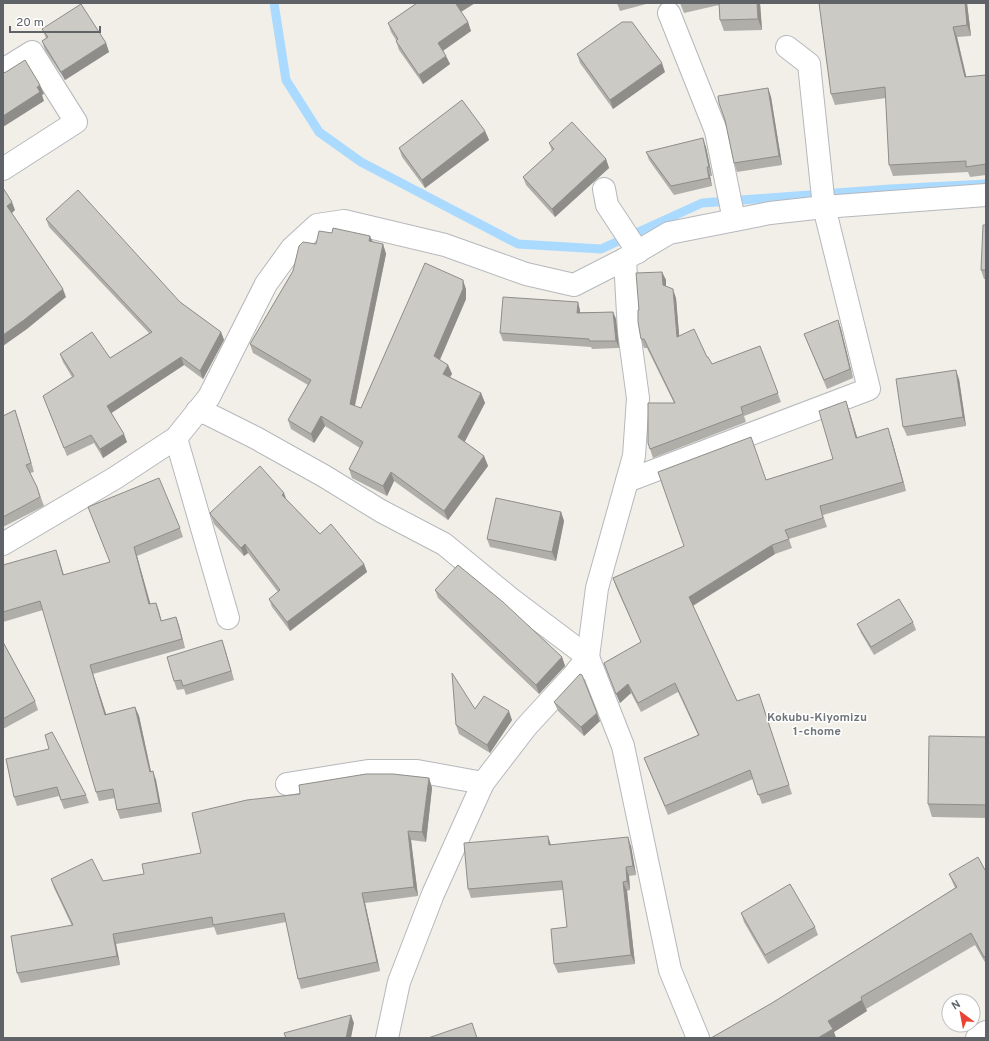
<svg xmlns="http://www.w3.org/2000/svg" width="989" height="1041" font-family="Overpass,sans-serif">
<style>
.lines{fill:none;stroke-linecap:round;stroke-linejoin:round}
.stream{stroke:#aadaff;stroke-width:9}
.minor-casing{stroke:#b5b8bc;stroke-width:24}
.minor{stroke:#fff;stroke-width:22}
.wall{fill:#afaea9}
.shaded-wall{fill:#8f8d8a}
.building{fill:#cccac5;stroke:#8f8d8a}
.labels{text-anchor:middle;dominant-baseline:central;stroke-width:3;stroke-linejoin:round;paint-order:stroke}
.neighbourhood-label{font-size:12px;font-weight:bold;fill:#70757a;stroke:#fff}
</style>
<rect width="100%" height="100%" fill="#f1efe8"/>
<g class="lines">
<!-- stream -->
<path class="stream" d="M274,3l12,77 33,52 42,30 157,82 83,5 101,-46 188,-14 96,-5"/>
<defs>
<g id="minor">
<path d="M669,13l47,118 18,89"/>
<path d="M3,70l29,-18 44,70 -73,47"/>
<path d="M604,189l3,16 31,47"/>
<path d="M197,411l11,3 48,24 68,38 57,35 63,33 67,55 77,58 35,89 47,224 28,68"/>
<path d="M176,438l52,180"/>
<path d="M627,481l242,-92 -45,-182 -15,-143 -22,-17"/>
<path d="M3,544l112,-66 61,-40 33,-41 57,-113 26,-36 25,-23 27,-4 101,24 81,29 48,11 51,-26 44,-26 101,-20 54,-6 162,-12"/>
<path d="M287,784l81,-13h49l66,12"/>
<path d="M387,1038l12,-56 34,-88 50,-111 43,-56 46,-50 16,-20 9,-69 37,-132 4,-58 -9,-66 -4,-73"/>
<path d="M977,1038l9,-6"/>
</g>
</defs>
<!-- minor casing -->
<use href="#minor" class="minor-casing"/>
<!-- minor -->
<use href="#minor" class="minor"/>
</g>
<!-- wall -->
<g class="wall">
<path d="M417,3h58l-14,9 7,10 3,9 -28,20 7,13 -27,20 -24,-34 -3,-9v-1l-5,-8 -3,-9z"/>
<path d="M617,3h33l-30,8z"/>
<path d="M680,3h80l2,27 -38,1 -4,-11 -1,-15 -35,8z"/>
<path d="M819,3h148l4,33 -14,1 9,40 20,-2v100l-16,2 -2,-5 -75,4 -4,-11 -3,-67 -51,7 -4,-11z"/>
<path d="M42,29l64,14 3,9 -44,28 -20,-30 -3,-9 4,-3z"/>
<path d="M577,54l88,18 -52,37 -33,-46z"/>
<path d="M768,88l3,9 11,68 -45,7 -3,-9z"/>
<path d="M485,131l4,9 -64,48 -23,-31 -3,-9z"/>
<path d="M549,143l57,16 3,9 -54,49 -29,-32 -3,-8 29,-26z"/>
<path d="M706,147l6,29h-2l2,10 -38,9 -25,-35 -3,-8z"/>
<path d="M46,219l134,83 41,30 3,8 -21,39 -19,-14 -73,48 16,29 -24,16 -9,-15 -27,13 -24,-60 29,-19 -9,-15 -3,-8 50,4 39,-25 -100,-106z"/>
<path d="M986,225v54h-2l-3,-9z"/>
<path d="M372,242l11,2 3,10 -31,152 6,2 105,-119v10l-26,61 8,5 4,9 -2,3 31,16 4,10 -21,39 20,14 4,10 -40,54 -54,-39 -7,15 -35,-18 -3,-9 11,-21 -35,-22 -11,17 -23,-14 -3,-9 20,-35 -55,-32 -3,-9 43,-73 23,-27z"/>
<path d="M662,272l4,8v6l10,12 3,38 28,21 5,7 48,-18 21,56 -37,14 2,6 -93,36 -5,-15 26,-40 -27,-55h-3l-3,-9 -2,-29z"/>
<path d="M580,310v2h33l3,7 3,29 -27,1 -1,-2 -88,-6 -3,-8z"/>
<path d="M838,320l3,9 12,49 -26,11 -23,-55z"/>
<path d="M959,379l7,47 -59,10 -4,-9z"/>
<path d="M846,401l11,36h34l15,54 -83,24 4,12 -38,12 3,9 -17,6 -82,52 44,95 25,2 30,91 -30,10 -9,-25 -85,36 -24,-57 54,-23 -20,-43 -37,20 -10,-19 -11,10 -16,-40 37,-21 -25,-55 -3,-9 71,-32 82,-66 67,-21z"/>
<path d="M15,410l3,9 16,53 -4,1 7,14 7,19 -41,21v-111z"/>
<path d="M287,500l33,34 44,30 3,8 -77,59 -18,-24 -3,-8 9,-7 -30,-39 -4,3 -30,-32 -4,-11z"/>
<path d="M88,507l92,21 3,9 -46,19 13,48 6,-1 5,18 15,-4 9,31 -92,26 13,40 29,-7 4,9 12,56 5,8 6,32 -42,7 -3,-9 -2,-12 -16,3 -3,-9 -53,-182 -40,12v-54l56,-9 5,16 46,-13z"/>
<path d="M561,512l3,9 -8,40 -66,-14 -3,-8z"/>
<path d="M435,590l127,67 3,9 -26,28 -101,-96z"/>
<path d="M913,622l3,8 -42,25 -13,-22 -4,-9z"/>
<path d="M222,640l12,40 -48,15 -2,-6 -7,1 -3,-9z"/>
<path d="M3,642l32,59 3,9 -35,19z"/>
<path d="M554,702l46,19 -16,15 -26,-25z"/>
<path d="M475,709l37,11 -22,33 -31,-19 -3,-9z"/>
<path d="M986,737v81l-54,-1 -4,-13z"/>
<path d="M6,759l80,36 3,8 -25,6 -5,-13 -42,10 -3,-9z"/>
<path d="M429,778l3,10 -6,54 -15,-2 7,56 -53,7 15,68 -79,18 -3,-10 -12,-57 -69,13 -3,-8 -98,17 4,21 -99,18 -4,-10 55,-47 -18,-38 -3,-9 52,2 41,-7 57,-21 99,-59z"/>
<path d="M551,845l80,1 5,29 -7,1 1,14 -3,1 8,73 -77,9 -4,-9 13,-37 -4,-37 -92,8 -3,-9z"/>
<path d="M986,869v95l-11,-19 -109,64 1,2 -33,21 2,6h-125l61,-35 183,-115 -6,-14z"/>
<path d="M741,913l74,14 3,8 -50,29 -24,-42z"/>
</g>
<!-- shaded-wall -->
<g class="shaded-wall">
<path d="M458,3h17l-16,10 -3,-9z"/>
<path d="M757,3h3l2,27 -4,-11z"/>
<path d="M965,3h2l4,33 -4,-11z"/>
<path d="M468,22l3,9 -30,21 -3,-9z"/>
<path d="M953,27l4,10 12,51 -4,-11z"/>
<path d="M106,43l3,9 -44,28 -4,-8z"/>
<path d="M446,56l4,8 -27,20 -4,-9z"/>
<path d="M662,63l3,9 -52,37 -3,-9z"/>
<path d="M40,85l4,9 -2,1 2,6 -41,26v-11z"/>
<path d="M768,88l3,9 11,68 -3,-9z"/>
<path d="M485,131l4,9 -64,48 -3,-8z"/>
<path d="M703,138l3,9 6,29 -3,-9z"/>
<path d="M606,159l3,9 -54,49 -3,-8z"/>
<path d="M707,167l3,9 2,10 -3,-8z"/>
<path d="M12,202l3,8 -5,5 -3,-9z"/>
<path d="M370,236l4,9 -5,-4z"/>
<path d="M383,244l3,10 -33,160 -3,-10z"/>
<path d="M662,272l4,8v14l-3,-9z"/>
<path d="M463,280l3,9v10l-29,67 -3,-10z"/>
<path d="M63,289l3,8 -39,32 -24,17v-11z"/>
<path d="M673,289l3,9 4,47 -3,-8z"/>
<path d="M578,302l2,8v10l-3,-7z"/>
<path d="M613,312l3,7 3,29 -3,-7z"/>
<path d="M838,320l3,9 12,49 -3,-9z"/>
<path d="M221,332l3,8 -21,39 -3,-8z"/>
<path d="M181,357l3,8 -74,49 -3,-8z"/>
<path d="M448,365l4,9 -6,9 -3,-9z"/>
<path d="M956,370l3,9 7,47 -3,-9z"/>
<path d="M481,393l4,10 -23,44 -4,-10z"/>
<path d="M846,401l3,9 11,37 -4,-9z"/>
<path d="M15,410l3,9 16,53 -3,-9z"/>
<path d="M321,416l4,10 -11,17 -3,-9z"/>
<path d="M888,428l3,9 15,54 -3,-9z"/>
<path d="M124,434l3,8 -24,16 -3,-9z"/>
<path d="M484,456l4,10 -40,54 -4,-9z"/>
<path d="M391,472l3,9 -7,15 -4,-10z"/>
<path d="M284,493l3,8 -5,-6z"/>
<path d="M561,512l3,9 -8,40 -4,-9z"/>
<path d="M245,544l3,9 -4,3 -3,-8z"/>
<path d="M772,545l3,9 -83,52 -3,-9z"/>
<path d="M134,547l3,9 16,57 -4,-9z"/>
<path d="M56,550l3,9 7,25 -3,-9z"/>
<path d="M364,564l3,8 -77,59 -3,-9z"/>
<path d="M156,603l3,8 5,19 -3,-9z"/>
<path d="M176,617l3,8 6,23 -3,-9z"/>
<path d="M222,640l3,9 9,31 -3,-9z"/>
<path d="M562,657l3,9 -26,28 -3,-9z"/>
<path d="M90,665l3,9 16,49 -4,-8z"/>
<path d="M628,684l3,9 -11,10 -4,-9z"/>
<path d="M135,707l4,9 14,65 -3,-9z"/>
<path d="M509,711l3,9 -22,33 -3,-8z"/>
<path d="M597,713l3,8 -16,15 -3,-9z"/>
<path d="M153,771l3,9 6,32 -3,-9z"/>
<path d="M429,778l3,10 -6,54 -4,-10z"/>
<path d="M408,831l3,9 7,56 -4,-9z"/>
<path d="M548,836l3,9h-2z"/>
<path d="M628,837l3,9 5,29 -3,-9z"/>
<path d="M626,867l3,9 1,14 -3,-9z"/>
<path d="M623,882l4,9 8,73 -4,-9z"/>
<path d="M362,893l3,10 15,68 -3,-9z"/>
<path d="M113,934l3,10 4,21 -3,-9z"/>
<path d="M862,1000l5,11 -33,21 2,6h-18l10,-17z"/>
<path d="M351,1015l3,8 -3,15h-5z"/>
</g>
<!-- building -->
<g class="building">
<path d="M417,3h41l-2,1 12,18 -30,21 8,13 -27,19 -23,-34 2,-2 -10,-16z"/>
<path d="M719,3h38l1,16 -38,1z"/>
<path d="M819,3h146l2,22 -14,2 12,50 21,-2v89l-20,3v-6l-77,4 -4,-78 -54,7z"/>
<path d="M81,4l25,39 -45,29 -19,-31 6,-4 -6,-8z"/>
<path d="M622,22h10l30,41 -52,37 -33,-46z"/>
<path d="M25,60l15,25 -3,2 3,5 -37,24v-43l3,-1z"/>
<path d="M768,88l11,68 -45,7 -9,-43 -6,-17 -1,-7z"/>
<path d="M462,100l23,31 -63,49 -23,-32z"/>
<path d="M572,122l34,37 -54,50 -29,-32 31,-28 -5,-6z"/>
<path d="M703,138l6,29h-2l2,11 -38,8 -25,-34z"/>
<path d="M3,188l9,14 -5,4 56,83 -39,31 -21,15z"/>
<path d="M78,190l102,112 41,30 -21,39 -19,-14 -74,49 17,28 -24,15 -9,-14 -27,13 -21,-52 31,-20 -14,-22 32,-22 18,26 42,-26 -106,-113z"/>
<path d="M983,225h3v45h-5z"/>
<path d="M333,228l37,8 -1,5 14,3 -33,160 11,4 64,-145 38,17v9l-29,67 14,9 -5,9 38,19 -23,44 26,19 -40,55 -53,-39 -8,14 -34,-17 14,-27 -42,-26 -10,18 -23,-14 23,-40 -61,-36 43,-73 6,-25 4,-4 13,2 3,-13 13,2z"/>
<path d="M662,272l1,13 10,4 4,48 17,-8 13,28h1l4,7 48,-18 18,47 -37,14 2,7 -93,35 -2,-6v-40h27l-31,-64h-3l-3,-17v-12h1l-3,-37z"/>
<path d="M503,297l75,5 -1,11 36,-1 3,29h-27v-2l-89,-6z"/>
<path d="M838,320l12,49 -26,11 -20,-46z"/>
<path d="M956,370l7,47 -60,10 -7,-48z"/>
<path d="M846,401l10,37 32,-10 15,54 -83,24 3,12 -38,12 4,9 -17,6 -83,52 48,104 22,-7 30,91 -31,10 -8,-25 -85,36 -21,-48 55,-23 -24,-52 -37,20 -10,-19 -12,10 -12,-31 37,-21 -28,-64 71,-32 -26,-74 93,-35 15,43 67,-21 -14,-48z"/>
<path d="M15,410l16,53 -5,2 11,22 3,10 -37,20v-101z"/>
<path d="M260,466l24,27 -2,2 38,39 11,-10 33,40 -77,58 -18,-23 11,-9 -35,-46 -4,4 -30,-33 -1,-2z"/>
<path d="M159,478l21,50 -46,19 15,57 7,-1 5,18 15,-4 6,22 -92,26 15,50 30,-8 15,65 3,-1 6,32 -42,7 -4,-21 -17,3 -56,-191 -37,11v-44l1,-1 -1,-2 53,-15 7,25 47,-13 -22,-55z"/>
<path d="M496,498l65,14 -9,40 -65,-13z"/>
<path d="M458,565l45,37 59,55 -26,28 -101,-95z"/>
<path d="M899,599l14,23 -42,25 -14,-23z"/>
<path d="M222,640l9,31 -48,15 -2,-6 -7,1 -7,-24z"/>
<path d="M3,642l32,59 -32,18z"/>
<path d="M452,673l23,36 9,-13 25,15 -22,34 -31,-20z"/>
<path d="M580,674l2,1 15,38 -16,14 -27,-25z"/>
<path d="M52,732l34,63 -25,5 -4,-13 -43,10 -8,-38 43,-10 -4,-14z"/>
<path d="M929,736l57,1v68l-58,-1z"/>
<path d="M366,774h27l36,4 -7,54 -14,-1 6,56 -52,6 15,69 -79,17 -14,-66 -71,12 -1,-8 -99,17 4,22 -100,17 -6,-37 62,-11 -22,-46 41,-20 11,22 41,-7 -2,-10 59,-11 -9,-40 55,-13 53,-6 -1,-9z"/>
<path d="M548,836l1,9 79,-8 5,29 -7,1 1,14 -4,1 8,73 -77,9 -3,-35 16,-2 -5,-46 -94,8 -4,-46z"/>
<path d="M978,857l7,13 1,-1v87l-2,1 -13,-24 -110,64 1,3 -34,21 5,8 -15,9h-107l61,-35 185,-116 -8,-13z"/>
<path d="M790,884l25,43 -50,28 -24,-42z"/>
<path d="M351,1015l-5,23h-60l-2,-5z"/>
<path d="M472,1023l5,15h-49z"/>
</g>
<g class="labels">
<!-- neighbourhood labels -->
<g class="neighbourhood-label">
<text x="817" y="718">Kokubu-Kiyomizu<tspan x="817" dy="14">1-chome</tspan></text>
</g>
</g>
<!-- border -->
<rect width="989" height="1041" fill="none" stroke="#5f6368" stroke-width="8"/>
<!-- north arrow -->
<g transform="translate(961 1013) rotate(328)"><circle r="19" fill="#ffffff" stroke="#bfc1c3"/>
<path d="M0-3L7 15L0 10L-7 15Z" fill="#ea4335"/>
<text y="-6" font-size="11" font-weight="bold" text-anchor="middle" fill="#5f6368">N</text>
</g>
<!-- scale -->
<path d="M10 26v6h90v-6" fill="none" stroke="#5f6368" stroke-width="2"/>
<text x="16" y="26" font-size="12" fill="#5f6368" stroke="#ffffff" stroke-width="3" paint-order="stroke">20 m</text>
</svg>
